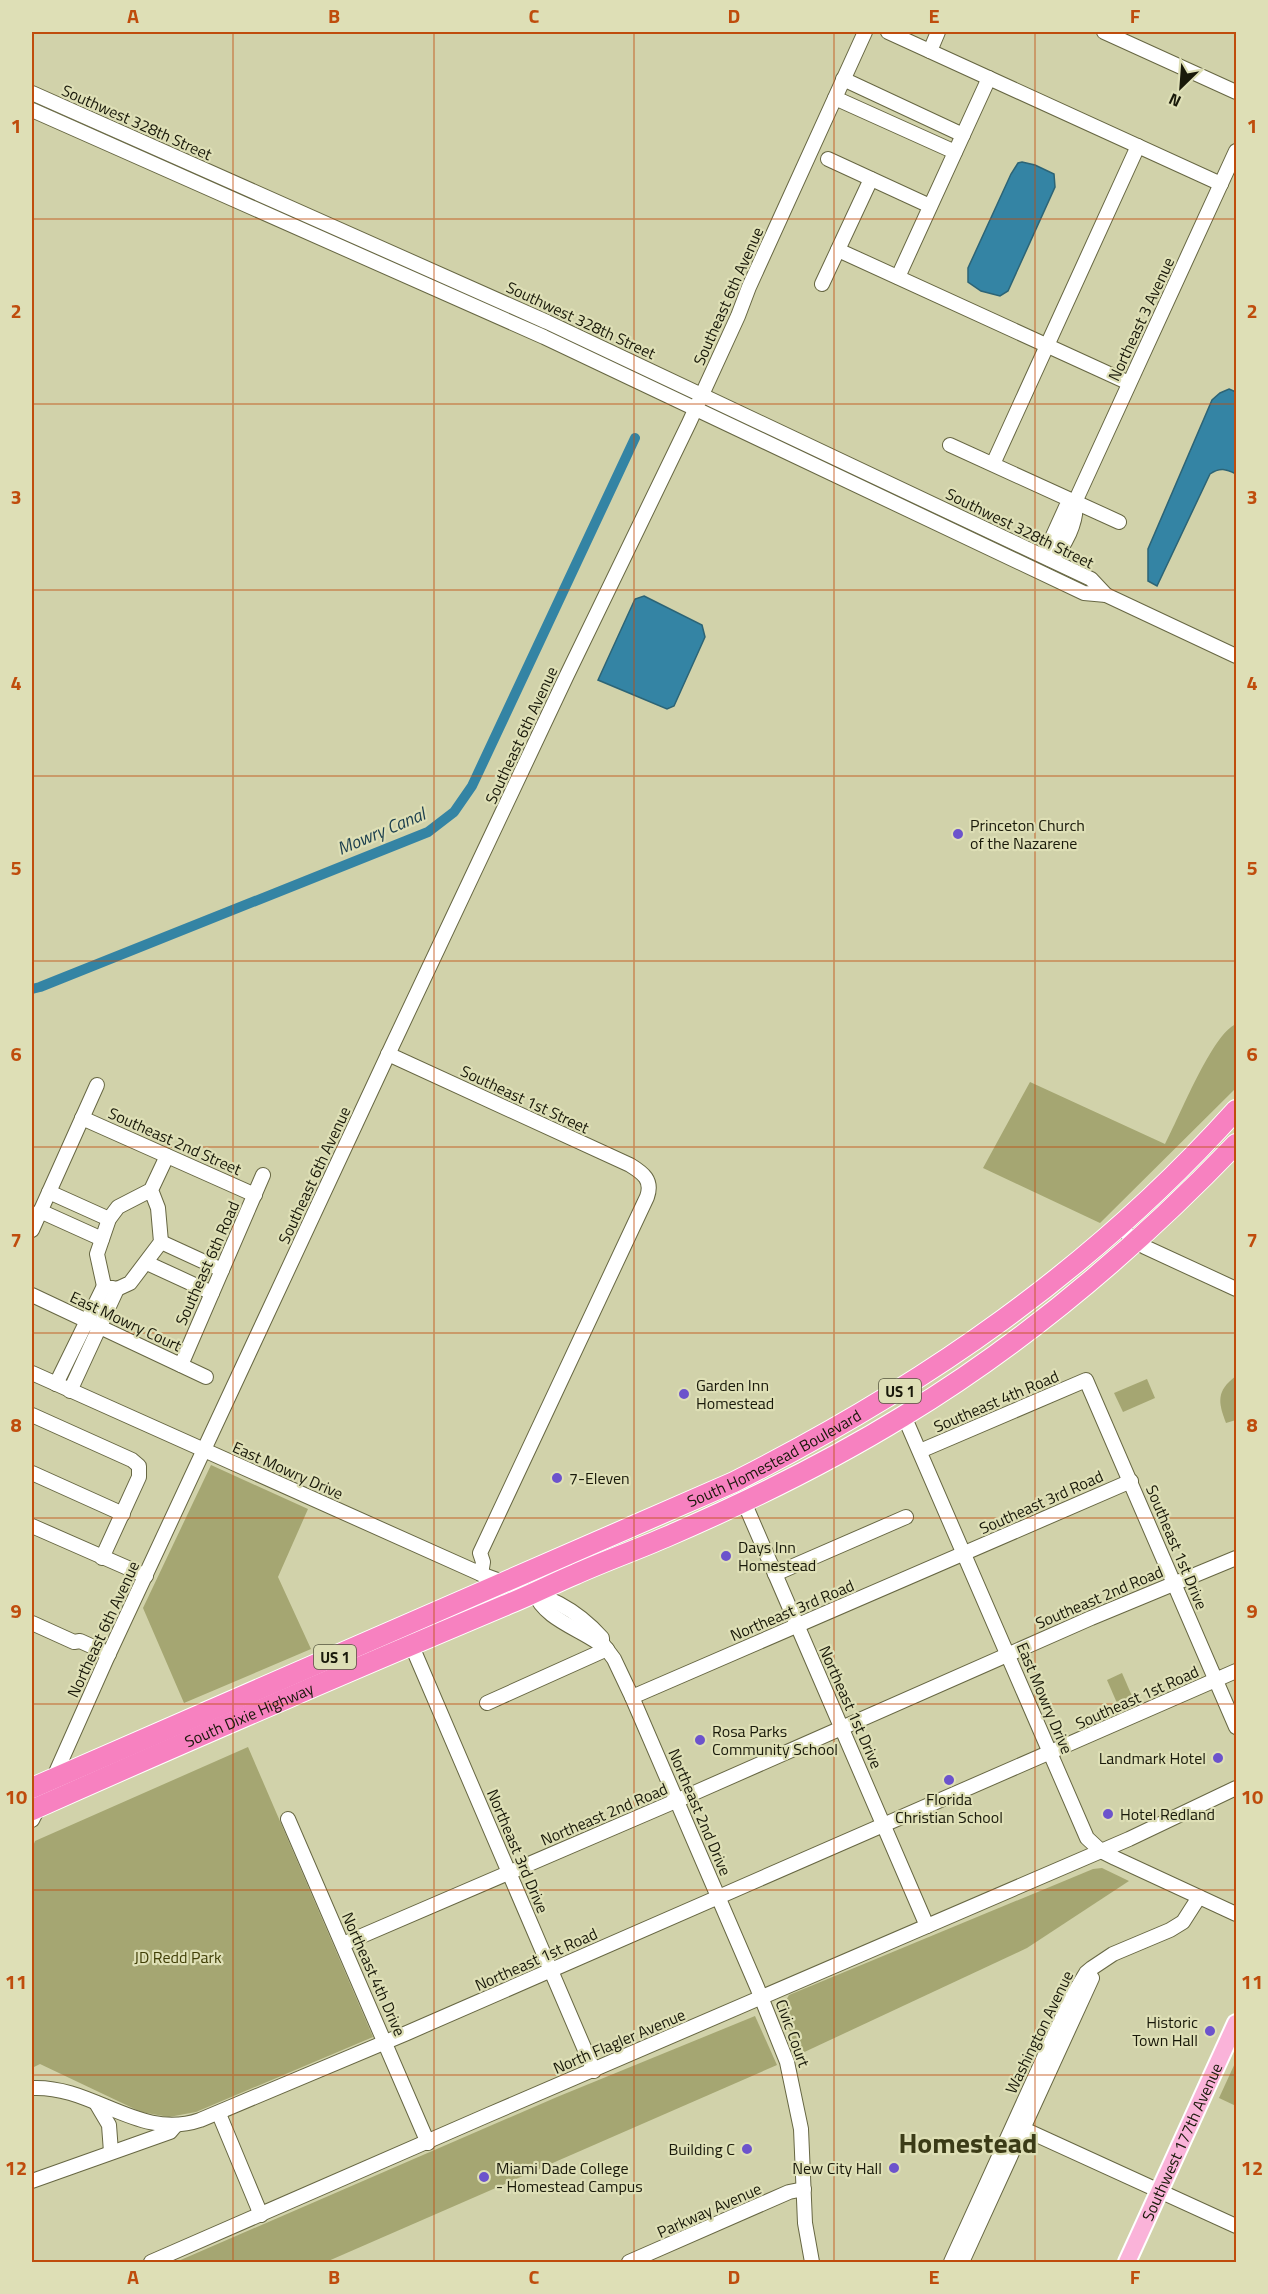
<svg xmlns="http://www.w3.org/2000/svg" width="1268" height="2294" font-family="'Titillium Web',sans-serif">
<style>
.green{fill:#a5a672}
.water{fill:#3484a4;stroke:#2c6476;stroke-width:1.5}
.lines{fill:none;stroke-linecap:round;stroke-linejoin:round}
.canal{stroke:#3484a4;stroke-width:10}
.minor-casing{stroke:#676743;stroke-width:16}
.major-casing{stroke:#fff;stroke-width:20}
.highway-casing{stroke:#fff;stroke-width:22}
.minor{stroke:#fff;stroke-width:14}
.major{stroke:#fab3d9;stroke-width:16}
.highway{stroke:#f781c0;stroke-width:20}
.grid{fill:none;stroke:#bf4c0c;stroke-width:1.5;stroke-opacity:0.55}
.poi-dot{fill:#6c53cc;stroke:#dedfb6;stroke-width:2}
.labels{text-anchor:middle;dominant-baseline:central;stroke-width:4.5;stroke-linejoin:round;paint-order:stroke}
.shield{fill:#dedfb6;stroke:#54543e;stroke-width:1.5}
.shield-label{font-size:15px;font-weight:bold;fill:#19190a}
.street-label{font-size:16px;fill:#19190a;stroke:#dedfb6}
.poi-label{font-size:16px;fill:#19190a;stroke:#dedfb6;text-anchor:start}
.park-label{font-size:16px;fill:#403e06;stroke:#dedfb6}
.water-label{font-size:18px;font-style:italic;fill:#1d404f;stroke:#dedfb6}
.town-label{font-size:28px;font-weight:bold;fill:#3b3b17;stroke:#dedfb6}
.neatline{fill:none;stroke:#bf4c0c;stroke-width:2}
.grid-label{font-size:20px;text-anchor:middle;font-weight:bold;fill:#bf4c0c}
</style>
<rect width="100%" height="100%" fill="#d1d2aa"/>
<!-- green -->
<g class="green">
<path d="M70,119l464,203 -2,3 -463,-203z"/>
<path d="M1236,1024v64l-136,135 -117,-55 47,-86 135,62c14,-26 47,-110 71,-120z"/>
<path d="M1236,1376v44l-10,3c-8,-21 -10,-32 10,-47z"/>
<path d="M1147,1379l8,19 -32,14 -9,-19z"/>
<path d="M211,1465l97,44 -30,68 33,72 -127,54 -41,-95z"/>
<path d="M1122,1673l10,23 -15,7 -10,-23z"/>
<path d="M248,1747l125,290 -177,75 -27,5 -28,-5 -101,-48 -8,4v-219l3,-8z"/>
<path d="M1102,1868l27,13 -102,67 -229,107 -16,-47 7,-13 304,-126z"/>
<path d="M755,2016l22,49 -451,197h-150l381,-165z"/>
<path d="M1236,2061v45l-17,-8z"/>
</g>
<!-- water -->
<g class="water">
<path d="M1022,162l13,3 19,9 1,13 -47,104 -8,5 -19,-5 -13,-9v-14l43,-94 7,-11z"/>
<path d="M1229,389l7,3v82c-10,-5 -16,-7 -26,0l-53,112 -9,-5v-32l64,-149 8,-7z"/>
<path d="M644,596l58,29 3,12 -31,69 -7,3 -69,-29 37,-81z"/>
</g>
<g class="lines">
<!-- canal -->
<path class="canal" d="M32,989l8,-2 388,-155 26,-20 18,-26 163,-348"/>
<defs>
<g id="minor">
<path d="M888,32l333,152"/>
<path d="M1104,32l132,60"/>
<path d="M930,51l8,-19"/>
<path d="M843,79l120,56"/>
<path d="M32,93l515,229 544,257 15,16"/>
<path d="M835,98l120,54"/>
<path d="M32,110l512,227 540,256 22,2 130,61"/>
<path d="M828,159l102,47"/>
<path d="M838,250l291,133"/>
<path d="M898,277l91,-199"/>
<path d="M822,284l49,-105"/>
<path d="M950,445l169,77"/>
<path d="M993,464l145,-318"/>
<path d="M1075,502l-9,5 -19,42 3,10c15,-10 28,-39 25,-57l161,-351"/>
<path d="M388,1054l242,111c13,8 23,15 17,32l-167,356 3,9 -2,12"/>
<path d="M82,1118l173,77"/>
<path d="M151,1190l7,18 3,34 -31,41 -13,6 -13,-3 -7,-32 12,-35 9,-12 33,-17 16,-34"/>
<path d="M49,1192l60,27"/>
<path d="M40,1211l62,28"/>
<path d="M1119,1226l17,16 9,5 91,42"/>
<path d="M32,1230l65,-145"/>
<path d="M161,1242l61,28"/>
<path d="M147,1263l65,30"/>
<path d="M32,1295l174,82"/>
<path d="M181,1365l82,-190"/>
<path d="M32,1373l449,201c48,19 84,22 121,64v5l12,16 18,38 125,290 30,75 14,67 4,94 7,39"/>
<path d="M56,1384l48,-98"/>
<path d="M70,1391l47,-102"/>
<path d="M32,1415l100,45 7,6v11l-37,81"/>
<path d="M904,1416l183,422 14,13 14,7 121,56"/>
<path d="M920,1451l166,-71 150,347"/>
<path d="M32,1473l91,41"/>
<path d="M744,1502l183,424"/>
<path d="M32,1526l114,50"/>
<path d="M775,1574l131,-57"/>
<path d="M534,1592c10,26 41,35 63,50l5,1"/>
<path d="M32,1623l42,19 6,-1 29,13"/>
<path d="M411,1644l183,427"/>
<path d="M632,1697l499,-216"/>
<path d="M487,1703l120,-54"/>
<path d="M288,1819l140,324"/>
<path d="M32,1820l21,-41 53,-119 286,-614 175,-371 122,-252 49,-107 11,-29 116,-255"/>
<path d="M343,1944l342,-147 406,-179 145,-60"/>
<path d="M32,2088c61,-3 107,53 168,32l207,-87 829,-362"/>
<path d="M96,2103l13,22 2,27"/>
<path d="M219,2114l42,101"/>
<path d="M1015,2125l221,101"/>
<path d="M32,2181l138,-49 6,-7"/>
<path d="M151,2262l337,-147 641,-276 107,-51"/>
<path d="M629,2262l160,-70 15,-3"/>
<path d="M951,2262l120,-264 15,-25 6,-5 21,-14 57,-24 13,-8 16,-25"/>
<path d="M962,2262l130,-284"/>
</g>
<g id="major">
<path id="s1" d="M1127,2262l109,-239"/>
</g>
<g id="highway">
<path id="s2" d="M32,1788l702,-306c192,-97 358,-212 502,-372"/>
<path id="s3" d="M32,1810c157,-70 315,-138 474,-205 23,-9 46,-21 70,-31 29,-13 60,-24 90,-37 81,-35 161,-74 236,-120 124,-75 234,-169 334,-273"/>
</g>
</defs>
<!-- minor casing -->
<use href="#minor" class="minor-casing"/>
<!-- major casing -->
<use href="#major" class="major-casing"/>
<!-- highway casing -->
<use href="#highway" class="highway-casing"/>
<!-- minor -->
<use href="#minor" class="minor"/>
<!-- major -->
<use href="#major" class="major"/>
<!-- highway -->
<use href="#highway" class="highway"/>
</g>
<!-- grid -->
<path class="grid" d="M233,32v2230M434,32v2230M634,32v2230M834,32v2230M1035,32v2230M32,219h1204M32,404h1204M32,590h1204M32,776h1204M32,961h1204M32,1147h1204M32,1333h1204M32,1518h1204M32,1704h1204M32,1890h1204M32,2075h1204"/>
<!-- markers -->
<g class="poi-dot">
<circle cx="958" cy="834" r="6"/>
<circle cx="684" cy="1394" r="6"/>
<circle cx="557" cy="1478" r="6"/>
<circle cx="726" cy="1556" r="6"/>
<circle cx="700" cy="1740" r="6"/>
<circle cx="1218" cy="1758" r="6"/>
<circle cx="949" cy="1780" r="6"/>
<circle cx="1108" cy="1814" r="6"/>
<circle cx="1210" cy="2031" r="6"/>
<circle cx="747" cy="2149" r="6"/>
<circle cx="894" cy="2168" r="6"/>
<circle cx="484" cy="2177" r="6"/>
</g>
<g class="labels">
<!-- shield labels -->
<g class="shield">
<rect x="879" y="1379" width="42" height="24" rx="4.5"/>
<rect x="314" y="1645" width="42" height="24" rx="4.5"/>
</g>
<g class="shield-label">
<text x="900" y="1391">US 1</text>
<text x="335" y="1657">US 1</text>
</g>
<!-- street labels -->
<g class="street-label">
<text transform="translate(137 122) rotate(24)">Southwest 328th Street</text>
<text transform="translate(728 296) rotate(-66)">Southeast 6th Avenue</text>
<text transform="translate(1141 319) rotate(-65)">Northeast 3 Avenue</text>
<text transform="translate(581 320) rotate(25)">Southwest 328th Street</text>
<text transform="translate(1020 528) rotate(26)">Southwest 328th Street</text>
<text transform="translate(521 735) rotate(-65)">Southeast 6th Avenue</text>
<text transform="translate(525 1099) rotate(25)">Southeast 1st Street</text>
<text transform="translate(175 1141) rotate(24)">Southeast 2nd Street</text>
<text transform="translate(314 1175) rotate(-65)">Southeast 6th Avenue</text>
<text transform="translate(207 1263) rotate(-66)">Southeast 6th Road</text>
<text transform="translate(126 1321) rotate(25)">East Mowry Court</text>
<text transform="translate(996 1401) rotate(-23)">Southeast 4th Road</text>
<text stroke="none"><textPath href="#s2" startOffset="812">South Homestead Boulevard</textPath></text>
<text transform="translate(288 1470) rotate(24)">East Mowry Drive</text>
<text transform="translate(1041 1502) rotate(-24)">Southeast 3rd Road</text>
<text transform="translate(1177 1547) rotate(67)">Southeast 1st Drive</text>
<text transform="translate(1099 1597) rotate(-23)">Southeast 2nd Road</text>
<text transform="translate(792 1610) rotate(-23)">Northeast 3rd Road</text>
<text transform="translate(103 1629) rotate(-65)">Northeast 6th Avenue</text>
<text transform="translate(1137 1697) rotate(-24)">Southeast 1st Road</text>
<text transform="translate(1045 1698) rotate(67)">East Mowry Drive</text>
<text transform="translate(851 1707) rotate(66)">Northeast 1st Drive</text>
<text stroke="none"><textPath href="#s3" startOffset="237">South Dixie Highway</textPath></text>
<text transform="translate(700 1812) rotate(67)">Northeast 2nd Drive</text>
<text transform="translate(604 1814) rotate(-23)">Northeast 2nd Road</text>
<text transform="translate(518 1851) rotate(67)">Northeast 3rd Drive</text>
<text transform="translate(536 1959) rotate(-24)">Northeast 1st Road</text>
<text transform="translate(374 1974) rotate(66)">Northeast 4th Drive</text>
<text transform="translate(1039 2032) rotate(-64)">Washington Avenue</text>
<text transform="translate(793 2033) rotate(70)">Civic Court</text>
<text transform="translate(619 2041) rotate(-23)">North Flagler Avenue</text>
<text stroke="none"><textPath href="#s1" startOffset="132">Southwest 177th Avenue</textPath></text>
<text transform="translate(709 2210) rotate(-24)">Parkway Avenue</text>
</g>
<!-- poi labels -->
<g class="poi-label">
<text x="970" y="825">Princeton Church<tspan x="970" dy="18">of the Nazarene</tspan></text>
<text x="696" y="1385">Garden Inn<tspan x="696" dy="18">Homestead</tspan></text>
<text x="569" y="1478">7-Eleven</text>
<text x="738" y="1547">Days Inn<tspan x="738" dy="18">Homestead</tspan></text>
<text x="712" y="1731">Rosa Parks<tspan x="712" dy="18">Community School</tspan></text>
<text x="1206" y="1758" text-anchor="end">Landmark Hotel</text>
<text x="949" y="1799" text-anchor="middle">Florida<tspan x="949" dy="18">Christian School</tspan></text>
<text x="1120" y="1814">Hotel Redland</text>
<text x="1198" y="2022" text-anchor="end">Historic<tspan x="1198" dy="18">Town Hall</tspan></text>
<text x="735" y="2149" text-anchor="end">Building C</text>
<text x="496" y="2168">Miami Dade College<tspan x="496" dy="18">- Homestead Campus</tspan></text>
<text x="882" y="2168" text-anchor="end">New City Hall</text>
</g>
<!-- park labels -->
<g class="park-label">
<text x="178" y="1957">JD Redd Park</text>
</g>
<!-- water labels -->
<g class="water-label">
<text transform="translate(381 831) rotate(-23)">Mowry Canal</text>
</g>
<!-- town labels -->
<g class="town-label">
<text x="968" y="2142">Homestead</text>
</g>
</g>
<!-- border -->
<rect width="1268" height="2294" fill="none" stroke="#dedfb6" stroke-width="66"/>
<!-- north arrow -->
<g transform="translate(1181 87) rotate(205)" stroke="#dedfb6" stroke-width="4.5" paint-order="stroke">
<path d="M0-4.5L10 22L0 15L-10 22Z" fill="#19190a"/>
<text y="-9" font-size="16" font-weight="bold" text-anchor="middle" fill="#19190a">N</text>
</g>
<rect x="33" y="33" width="1202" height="2228" class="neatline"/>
<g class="grid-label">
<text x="133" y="23">A</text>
<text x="334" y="23">B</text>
<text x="534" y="23">C</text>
<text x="734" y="23">D</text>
<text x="934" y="23">E</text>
<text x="1135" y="23">F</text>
<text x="16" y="133">1</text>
<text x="1252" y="133">1</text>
<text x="16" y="318">2</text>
<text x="1252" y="318">2</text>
<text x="16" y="504">3</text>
<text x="1252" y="504">3</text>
<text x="16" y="690">4</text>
<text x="1252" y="690">4</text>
<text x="16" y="875">5</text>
<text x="1252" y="875">5</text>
<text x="16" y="1061">6</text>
<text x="1252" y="1061">6</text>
<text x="16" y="1247">7</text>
<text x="1252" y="1247">7</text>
<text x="16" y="1432">8</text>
<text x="1252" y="1432">8</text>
<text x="16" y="1618">9</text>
<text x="1252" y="1618">9</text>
<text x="16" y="1804">10</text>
<text x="1252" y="1804">10</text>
<text x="16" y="1989">11</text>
<text x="1252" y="1989">11</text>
<text x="16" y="2175">12</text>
<text x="1252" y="2175">12</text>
<text x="133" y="2284">A</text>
<text x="334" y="2284">B</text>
<text x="534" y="2284">C</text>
<text x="734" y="2284">D</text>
<text x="934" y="2284">E</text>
<text x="1135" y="2284">F</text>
</g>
</svg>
